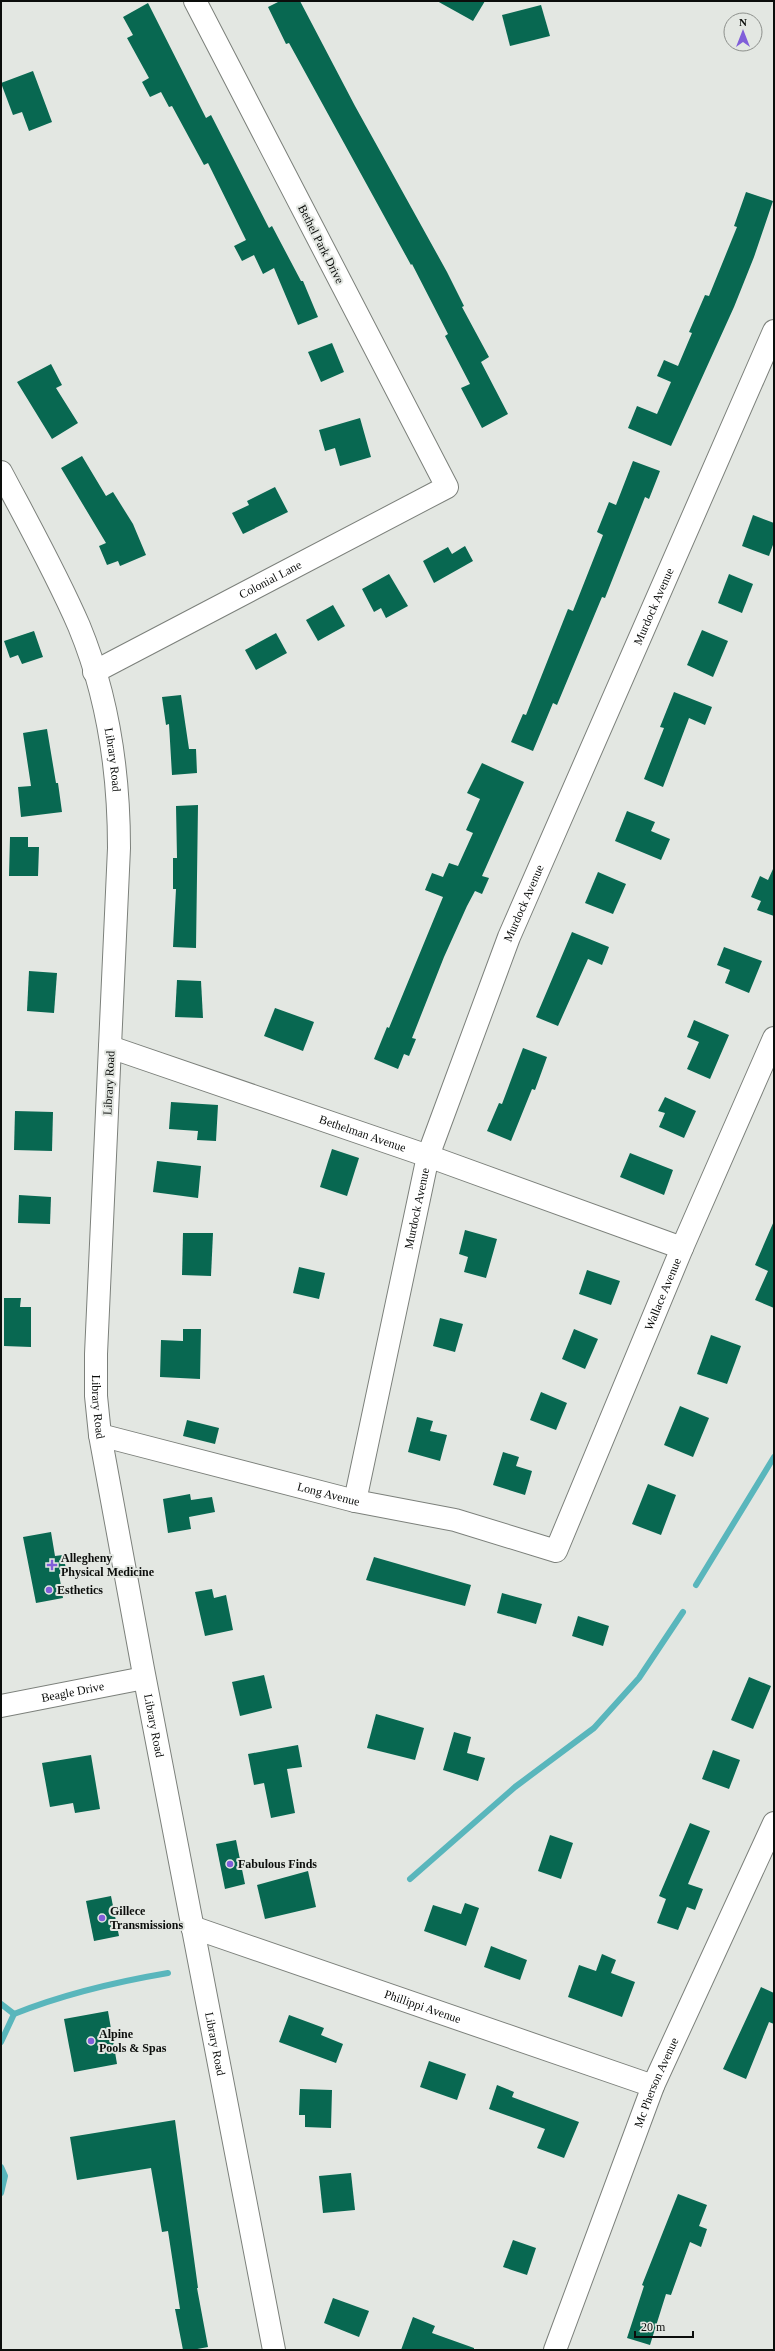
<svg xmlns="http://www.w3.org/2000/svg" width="775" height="2351" font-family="Georgia,serif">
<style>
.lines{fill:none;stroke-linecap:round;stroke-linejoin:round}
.stream{stroke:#59b6bc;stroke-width:6}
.building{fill:#086851}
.minor-casing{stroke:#7c807b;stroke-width:24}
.primary-casing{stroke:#7c807b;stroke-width:24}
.minor{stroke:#fff;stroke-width:22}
.primary{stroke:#fff;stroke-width:22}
.poi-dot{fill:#805ed9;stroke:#e3e7e2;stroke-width:1.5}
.labels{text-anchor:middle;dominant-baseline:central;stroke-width:4;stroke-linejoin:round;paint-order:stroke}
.street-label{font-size:12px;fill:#0c0e0c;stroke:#e3e7e2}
.poi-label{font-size:12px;font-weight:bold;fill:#0c0e0c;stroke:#e3e7e2;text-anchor:start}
</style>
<rect width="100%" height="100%" fill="#e3e7e2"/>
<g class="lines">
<!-- stream -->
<g class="stream">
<path d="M696,1585l78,-128"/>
<path d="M410,1879l105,-92 79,-59 45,-50 44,-66"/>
<path d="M1,2004l13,10 -13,28"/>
<path d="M14,2014c50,-20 101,-32 154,-41"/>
<path d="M1,2167l4,9 -4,17"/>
</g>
</g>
<!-- building -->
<g class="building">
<path d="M280,1h20l55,105 92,166 17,34 -2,1 27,50 -8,5 27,52 -26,14 -21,-40 9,-4 -25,-48 3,-2 -36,-70 -1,1 -122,-222 -3,1 -18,-37z"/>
<path d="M437,1h48l-12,20z"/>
<path d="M148,3l58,115 5,-3 58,113 3,-2 29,55h2l15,36 -20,8 -24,-57 -11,6 -9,-19 -12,6 -8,-15 12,-6 -38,-77 -4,2 -32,-59 -3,1 -8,-15 -11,5 -8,-15 7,-4 -22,-40 6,-3 -10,-18z"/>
<path d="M541,5l9,31 -40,10 -8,-31z"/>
<path d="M33,71l19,51 -23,9 -7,-19 -9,3 -12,-32z"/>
<path d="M746,192l27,9 -19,56 -20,50 -63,139 -43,-18 9,-22 20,8 14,-32 -14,-6 7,-16 14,6 14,-33 -3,-1 16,-37 4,1 28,-69 -3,-1z"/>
<path d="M332,343l12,29 -23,10 -13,-30z"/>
<path d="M51,364l11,21 -6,3 22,35 -26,16 -35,-57z"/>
<path d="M360,418l11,39 -31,9 -5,-18 -10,3 -6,-21z"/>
<path d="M82,456l24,40 7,-4 20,32 13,31 -26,11 -2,-5 -11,4 -8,-19 7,-3 -45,-75z"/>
<path d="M633,461l27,10 -11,28 -4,-2 -40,101 -3,-1 -45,108 -4,-2 -20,48 -22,-9 12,-28 3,1 42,-106 5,2 30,-76 -6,-3 12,-30 7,3z"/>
<path d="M275,487l13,25 -45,22 -11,-21 17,-8 -2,-4z"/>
<path d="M753,515l21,8v19l-5,14 -27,-10z"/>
<path d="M465,546l8,15 -39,22 -11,-22 25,-14 4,7z"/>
<path d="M389,574l19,32 -22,12 -5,-10 -7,4 -12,-23z"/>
<path d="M729,574l24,10 -11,29 -24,-10z"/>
<path d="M333,605l12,21 -27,15 -12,-21z"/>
<path d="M702,630l26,11 -15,36 -26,-12z"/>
<path d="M34,631l9,26 -21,7 -4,-9 -8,3 -6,-17z"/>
<path d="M276,633l11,20 -31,17 -11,-20z"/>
<path d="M674,692l38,15 -7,18 -16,-7 -26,69 -19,-8 20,-51 -4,-1z"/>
<path d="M181,695l8,54h7l1,24 -25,2 -3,-51 -3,1 -4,-28z"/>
<path d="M47,729l9,54h2l4,29 -41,5 -3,-30 13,-1 -8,-53z"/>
<path d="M482,763l42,19 -42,94 7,2 -7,16 -7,-3 -8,15 -23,51 -32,81 4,1 -7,17 -5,-2 -6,15 -24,-10 13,-32 2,1 54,-131 -18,-7 7,-17 11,4 6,-14 9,3 15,-33 -7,-3 14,-31 -13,-6z"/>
<path d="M198,805l-2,143 -23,-1 3,-58h-3v-31h4l-1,-52z"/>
<path d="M627,811l28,11 -4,9 19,8 -9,21 -46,-19z"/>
<path d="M10,837h18v10h11l-1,29h-29z"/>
<path d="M773,869h1v47l-17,-6 4,-9 -10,-4 9,-21 8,4z"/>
<path d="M598,872l28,12 -13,30 -28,-11z"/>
<path d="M572,932l37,15 -7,18 -14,-6 -30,67 -22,-9z"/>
<path d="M724,947l38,14 -13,32 -24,-10 5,-13 -13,-5z"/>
<path d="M29,971l28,2 -3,40 -27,-2z"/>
<path d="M177,980l24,1 2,37 -28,-1z"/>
<path d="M275,1008l39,14 -11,29 -39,-15z"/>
<path d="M694,1020l35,15 -19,44 -23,-10 12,-27 -12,-5z"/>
<path d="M523,1048l24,9 -12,33 -3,-1 -21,52 -24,-10 12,-28 3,1z"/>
<path d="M665,1097l31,14 -12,27 -25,-11 6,-14 -7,-2z"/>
<path d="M171,1102l47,3 -2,36 -19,-1 1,-9 -29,-2z"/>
<path d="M15,1111l38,1 -1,39 -38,-1z"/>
<path d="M332,1149l27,9 -12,38 -27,-9z"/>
<path d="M630,1153l43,17 -9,25 -44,-18z"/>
<path d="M157,1161l44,5 -3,32 -45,-6z"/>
<path d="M19,1195l32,2 -1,27 -32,-1z"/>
<path d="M774,1221v87l-19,-8 13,-29 -13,-6z"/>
<path d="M465,1230l32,9 -11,39 -22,-6 4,-15 -9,-3z"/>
<path d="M183,1233h30l-2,43 -29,-1z"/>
<path d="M299,1267l26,6 -6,26 -26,-6z"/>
<path d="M587,1270l33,11 -9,24 -32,-11z"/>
<path d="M4,1298h17l-1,9h11v40l-27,-1z"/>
<path d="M440,1318l23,6 -8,28 -22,-6z"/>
<path d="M183,1329h18l-1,50 -40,-2 1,-37 22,1z"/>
<path d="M574,1329l24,10 -13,30 -23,-10z"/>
<path d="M711,1335l30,11 -14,38 -30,-10z"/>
<path d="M541,1392l26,11 -11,27 -26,-10z"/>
<path d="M680,1406l29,12 -16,39 -29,-12z"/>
<path d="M417,1417l16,4 -3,10 17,4 -7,26 -32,-9z"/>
<path d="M187,1420l32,8 -4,16 -32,-8z"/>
<path d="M503,1452l16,5 -3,9 16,5 -7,24 -32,-10z"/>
<path d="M648,1484l28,11 -15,40 -29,-11z"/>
<path d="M190,1494l1,6 21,-3 3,15 -26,5 2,12 -23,4 -5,-34z"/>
<path d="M51,1532l4,24 8,-1 4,18 -8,1 4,24 -27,5 -13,-66z"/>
<path d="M374,1557l97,28 -6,21 -99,-26z"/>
<path d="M212,1589l2,9 12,-3 7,35 -28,6 -10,-44z"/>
<path d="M502,1593l40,11 -6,20 -39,-11z"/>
<path d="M578,1616l31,10 -6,20 -31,-10z"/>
<path d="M264,1675l8,33 -32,8 -8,-34z"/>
<path d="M749,1677l22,9 -18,43 -22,-9z"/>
<path d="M376,1714l48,14 -9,32 -48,-12z"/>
<path d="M454,1732l17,5 -4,16 18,5 -7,23 -35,-11z"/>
<path d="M298,1745l4,22 -15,2 8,44 -24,5 -7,-35 -10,2 -6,-31z"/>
<path d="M713,1750l27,10 -11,29 -27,-10z"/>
<path d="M91,1755l9,54 -25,4 -2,-10 -23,4 -8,-44z"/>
<path d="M690,1823l20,8 -22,53 15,5 -8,21 -8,-3 -9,23 -21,-7 9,-24 -7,-3z"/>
<path d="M550,1835l23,8 -12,36 -23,-8z"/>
<path d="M236,1840l9,44 -20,5 -9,-45z"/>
<path d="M308,1871l8,36 -51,12 -8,-34z"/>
<path d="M111,1896l8,40 -25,5 -8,-40z"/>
<path d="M465,1903l14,5 -13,38 -42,-15 9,-26 28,9z"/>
<path d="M491,1946l36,14 -7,20 -36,-13z"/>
<path d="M602,1954l14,6 -5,13 24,9 -13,35 -54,-20 11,-32 17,6z"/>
<path d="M761,1987l13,6v31l-5,-2 -23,57 -23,-10z"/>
<path d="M108,2011l9,53 -43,8 -10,-53z"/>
<path d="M289,2015l35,13 -3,7 22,9 -7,19 -57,-21z"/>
<path d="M429,2061l37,13 -9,26 -37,-13z"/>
<path d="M497,2085l17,7 -2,5 67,25 -15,36 -27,-10 8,-19 -56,-20z"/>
<path d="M300,2089l32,1 -1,38 -26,-1v-12h-6z"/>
<path d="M175,2120l23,168h-1l11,59 -16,3h-9l-8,-41h5l-12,-78 -6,1 -11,-64 -74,12 -7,-43z"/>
<path d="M351,2173l4,37 -32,3 -4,-37z"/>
<path d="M678,2194l29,11 -8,21 8,3 -6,18 -11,-5 -19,53 -5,-1 -16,51 -23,-7 17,-52 -2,-1z"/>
<path d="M513,2240l23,8 -9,27 -24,-8z"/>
<path d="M333,2298l36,13 -10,26 -35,-14z"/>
<path d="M413,2317l22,9 -3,7 42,15v2h-73z"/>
</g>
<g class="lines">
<defs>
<g id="minor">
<path id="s1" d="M94,672l353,-185 -252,-486"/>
<path id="s2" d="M110,1047l318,109 254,92"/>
<path id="s3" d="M100,1435l255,66 100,19 101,31 126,-303 92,-210"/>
<path id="s4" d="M355,1501l73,-345 81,-219 265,-606"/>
<path id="s5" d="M1,1706l143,-28"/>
<path id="s6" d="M192,1927l461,159"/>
<path id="s7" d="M555,2350l98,-264 121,-263"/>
</g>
<g id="primary">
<path id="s8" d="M1,472c27,51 55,101 78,154 29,70 40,148 40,222l-23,506v42l4,39 43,234 131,681"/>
</g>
</defs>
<!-- minor casing -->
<use href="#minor" class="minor-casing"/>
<!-- primary casing -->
<use href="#primary" class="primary-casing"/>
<!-- minor -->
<use href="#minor" class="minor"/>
<!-- primary -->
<use href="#primary" class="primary"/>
</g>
<!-- markers -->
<g class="poi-dot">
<path d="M50 1559h4v4h4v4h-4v4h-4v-4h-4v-4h4z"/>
<circle cx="49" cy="1590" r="4"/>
<circle cx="230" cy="1864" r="4"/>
<circle cx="102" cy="1918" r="4"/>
<circle cx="91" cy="2041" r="4"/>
</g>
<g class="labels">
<!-- street labels -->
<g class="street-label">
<text transform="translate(321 244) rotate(63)">Bethel Park Drive</text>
<text stroke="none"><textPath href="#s1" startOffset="199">Colonial Lane</textPath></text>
<text stroke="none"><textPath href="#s4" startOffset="947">Murdock Avenue</textPath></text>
<text stroke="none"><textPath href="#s8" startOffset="311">Library Road</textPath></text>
<text stroke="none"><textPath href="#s4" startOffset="623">Murdock Avenue</textPath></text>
<text transform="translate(109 1083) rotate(-87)">Library Road</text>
<text stroke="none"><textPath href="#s2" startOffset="267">Bethelman Avenue</textPath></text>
<text stroke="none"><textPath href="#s4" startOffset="299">Murdock Avenue</textPath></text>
<text stroke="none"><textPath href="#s3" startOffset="749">Wallace Avenue</textPath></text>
<text stroke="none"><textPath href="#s8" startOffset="959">Library Road</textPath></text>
<text stroke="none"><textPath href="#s3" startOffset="236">Long Avenue</textPath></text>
<text stroke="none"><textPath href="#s5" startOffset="73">Beagle Drive</textPath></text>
<text stroke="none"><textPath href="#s8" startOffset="1283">Library Road</textPath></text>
<text stroke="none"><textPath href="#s6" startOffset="244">Phillippi Avenue</textPath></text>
<text stroke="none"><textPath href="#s8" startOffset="1607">Library Road</textPath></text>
<text stroke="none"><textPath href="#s7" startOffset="286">Mc Pherson Avenue</textPath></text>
</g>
<!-- poi labels -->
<g class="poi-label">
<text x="61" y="1558">Allegheny<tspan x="61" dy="14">Physical Medicine</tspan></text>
<text x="57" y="1590">Esthetics</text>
<text x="238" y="1864">Fabulous Finds</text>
<text x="110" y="1911">Gillece<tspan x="110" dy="14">Transmissions</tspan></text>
<text x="99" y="2034">Alpine<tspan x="99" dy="14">Pools &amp; Spas</tspan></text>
</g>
</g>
<!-- border -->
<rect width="775" height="2351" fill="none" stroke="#0c0e0c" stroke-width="4"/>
<!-- north arrow -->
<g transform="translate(743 32)"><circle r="19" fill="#e3e7e2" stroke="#8d908c"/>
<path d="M0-3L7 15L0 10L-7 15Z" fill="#805ed9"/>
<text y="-6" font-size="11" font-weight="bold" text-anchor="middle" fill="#0c0e0c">N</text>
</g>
<!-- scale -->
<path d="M635 2331v6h58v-6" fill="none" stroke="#0c0e0c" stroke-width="2"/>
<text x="641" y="2331" font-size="12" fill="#0c0e0c" stroke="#e3e7e2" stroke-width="3" paint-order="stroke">20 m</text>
</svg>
